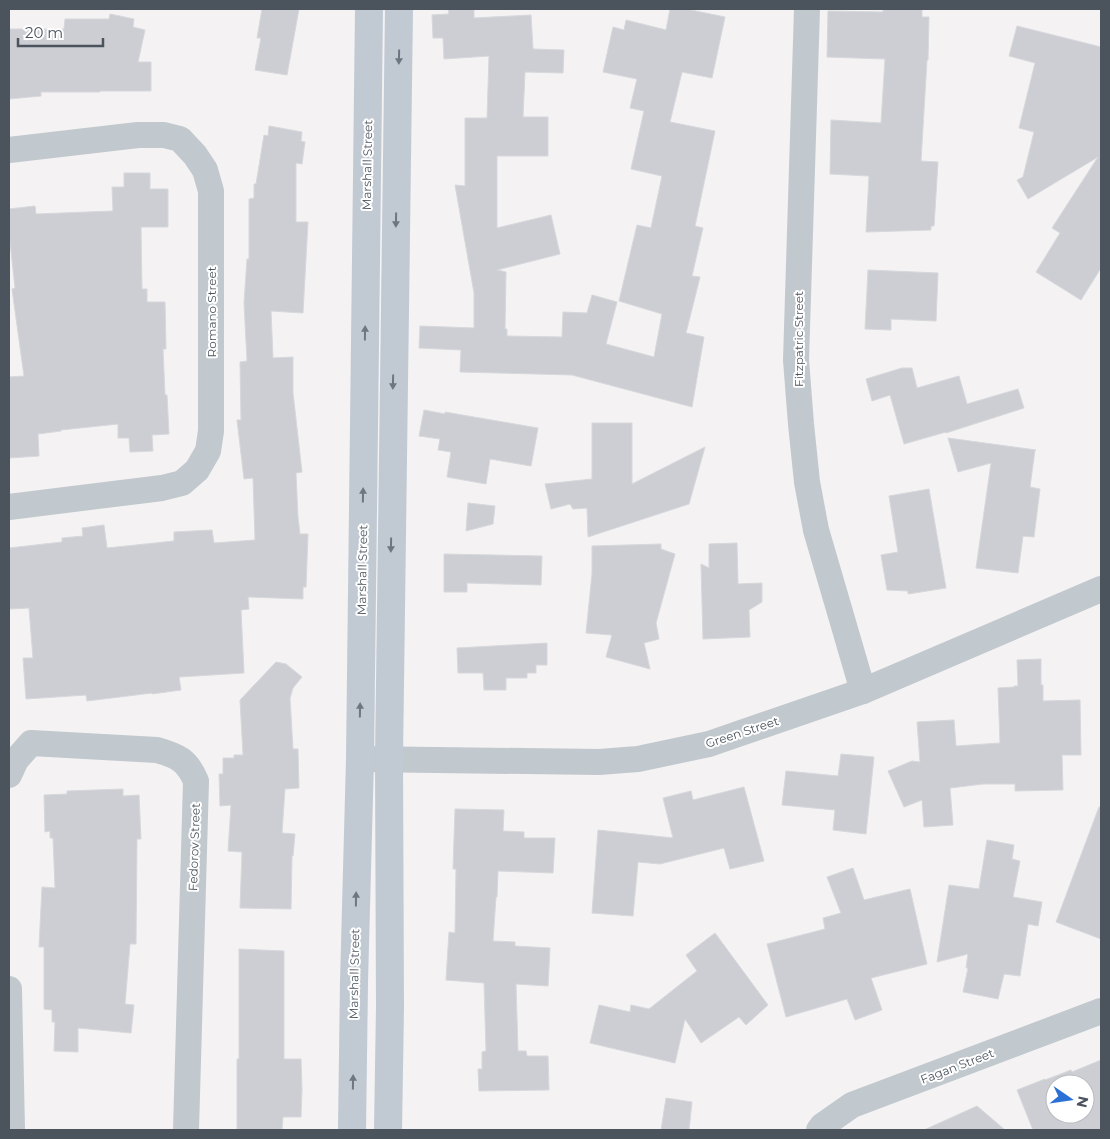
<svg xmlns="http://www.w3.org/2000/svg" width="1110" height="1139" font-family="Montserrat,sans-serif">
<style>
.building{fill:#ccced3;stroke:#d6d8dc;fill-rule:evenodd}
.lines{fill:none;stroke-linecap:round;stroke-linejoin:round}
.street{stroke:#c1c8ce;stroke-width:26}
.secondary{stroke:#c1c9d3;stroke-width:28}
.oneway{fill:#6e7780}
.labels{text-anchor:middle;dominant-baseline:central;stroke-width:4;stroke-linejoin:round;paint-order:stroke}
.street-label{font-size:12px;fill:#4b545d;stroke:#fff}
</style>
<rect width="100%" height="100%" fill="#f4f2f2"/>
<!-- building -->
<g class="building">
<path d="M262,9h37l-12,66 -32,-5 6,-32h-4z"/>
<path d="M448,9h26v9l57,-3 2,34 31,1 -1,23 -38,-1 -2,45h25v39h-51v72l54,-13 9,39 -63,16 9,2 -1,57h2v7l55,1 1,-25 24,1 5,-18 25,7 -11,42 48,13 8,-43 -43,-13 18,-76 14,3 11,-52 -31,-7 13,-58 -14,-3 7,-29 -34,-7 10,-45 11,3 2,-10 40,10 4,-21h16l39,8 -13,61 -30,-6 -12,50 45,9 -20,95 8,2 -11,48 8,1 -14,56 18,4 -12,70 -120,-32 -112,-3 1,-22 -42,-2 1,-22 54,2v-35l-19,-108 10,1v-68h22l2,-62 -45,3 -1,-21h-10l-1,-23 17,-1z"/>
<path d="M883,9h39v8h7l-1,43h-1l-6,101 17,1 -4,64h-3v4l-65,2 3,-56 -39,-2 1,-54 50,3 4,-64 -58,-2 1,-46 55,1z"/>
<path d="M110,14l24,5 -1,8 12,3 -7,32h13v29h-51v1h-59v4l-32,3v-70h55l1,-10h44z"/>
<path d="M1017,26l84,21v221l-20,32 -45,-28 24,-39 -8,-5 46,-71 -70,42 -11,-19 6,-3 11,-45 -15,-4 16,-65 -26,-7z"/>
<path d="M269,126l33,6 -1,9 4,1 -3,22 -6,-1v59h12l-5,91 -32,-2 2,47 20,-1v36l9,79 -6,1 2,44 2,17h8l-2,53h-3v12l-55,-2 1,12 -8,1 3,63 -65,4 2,13 -29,4v-1l-65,8 -1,-6 -60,4 -3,-41h10l-4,-50 -20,1v-61l53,-6v-4l21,-2 -1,-8 22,-3 3,23 67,-7v-9l38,-2 2,13 41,-3 -2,-62 -9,1 -7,-59h4l-1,-58 7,-1 -3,-58 3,-44h2v-60l5,-1v-14h2l8,-49 4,1z"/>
<path d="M124,173h26v16h18v38h-27l1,62h5v13h18l1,47h-3l2,46h2l2,39 -17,1 1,16 -23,1 -1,-14h-11v-14l-57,6v1l-23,3 1,22 -30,2v-81l15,-1 -12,-87 3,-1 -6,-55v-24l26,-3 1,8 77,-3 -1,-24h12z"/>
<path d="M868,270l70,3 -2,48 -45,-2v11l-26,-1z"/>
<path d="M902,368h10l5,20 42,-12 8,28 51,-15 6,19 -78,25v-1l-42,12 -14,-49 -18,6 -6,-22z"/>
<path d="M424,410l21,4v-2l93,16 -7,38 -41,-7 -4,25 -39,-7 4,-25 -13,-2 2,-11 -21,-3z"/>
<path d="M592,423h40v61l73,-37 -16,57 -101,33 -1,-29 -14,1 -3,-5 -19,5 -6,-25 47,-5z"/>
<path d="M948,438l88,12h-1l-5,37 10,2 -6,48 -11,-1 -5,37 -42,-5 15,-105 -33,9z"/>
<path d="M929,489l17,99 -38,6v-3l-21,-1 -6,-35 17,-3 -9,-56z"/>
<path d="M468,503l27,3 -2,18 -27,7z"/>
<path d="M737,543l1,41 24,-1v19l-13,8 1,27 -47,2 -2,-75 8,4v-24z"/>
<path d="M661,544v5l14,5 -19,69 3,16 -15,4 6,26 -44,-12 6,-22 -26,-2 6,-59v-28z"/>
<path d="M444,554l98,2 -1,29 -74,-2v9h-23z"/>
<path d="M547,643v22h-11v8h-9v5h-21v12h-22l-1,-17h-25l-1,-25z"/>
<path d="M1041,659v26h2v16l37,-1 1,55h-19l1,35 -48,1v-7h-32l-33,4 3,37 -29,2 -2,-27 -18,7 -16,-36 24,-10 8,1 -3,-40 37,-2 2,26 44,-3 -2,-55 16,-1v-1h4l-1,-26z"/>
<path d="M276,662l10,2 16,13 -9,11 -3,10 3,51h5l1,39 -14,1 -3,44 13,1 -2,22h-1l-1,53 -51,-1 2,-56 -14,-1 3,-46 -11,1 -1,-32h4v-16h11v-3h9l-3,-55z"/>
<path d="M841,754l33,3 -8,77 -33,-4 2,-20 -53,-5 4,-34 52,5z"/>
<path d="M744,787l20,74 -34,8 -6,-21 -64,16 -22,-2 -5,54 -41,-3 6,-83 75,8 -10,-40 28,-7 2,9z"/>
<path d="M123,789v7l16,-1 2,44h-4l-1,105h-6l-5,60 9,1 -3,28 -53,-5v24l-24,-1 1,-29h-3v-12l-8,-1v-62h-5l3,-60 13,1 -2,-50h-3v-7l-5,1 -1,-37 23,-1v-3z"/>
<path d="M1099,807h2v132l-45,-17z"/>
<path d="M455,809l49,1 -1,21 21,1v6h31l-2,35 -55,-2 -1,26h-1l-3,44 22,1v4l35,2 -2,38 -32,-2 2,67h8l1,5h21l1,34 -70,1 -1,-22h4v-17l4,-1 -2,-68 -38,-3 3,-48 6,1 1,-64h-3z"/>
<path d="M987,840l27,5 -2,14 8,2 -7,36 29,5 -4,24 -10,-2 -8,52 -16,-2 -6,25 -35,-7 5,-24h-2l2,-14 -31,8 12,-77 30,4z"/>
<path d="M853,868l11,32 46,-11 17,75 -56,14 11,32 -27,10 -8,-21 -61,18 -19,-73 58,-15 -2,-11 18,-5 -14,-36z"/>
<path d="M715,933l53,72 -22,20 -7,-8 -38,26 -16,-24 -10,44 -85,-20 9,-38 31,7 1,-7 18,4 48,-38 -11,-16z"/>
<path d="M239,949l45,2v108h17l1,30 -1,28h-18l-1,13h-45v-71h2z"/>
<path d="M1101,1060v70h-68l-16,-40 28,-11v1l26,-10 1,2zM1055,1084h30v30h-30z"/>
<path d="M666,1098l26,4 -3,28h-28z"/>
<path d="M977,1106l28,24h-81z"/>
</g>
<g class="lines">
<!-- street -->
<g class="street">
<path d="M807,9l-11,351 5,64 6,58 9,48 47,161"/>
<path d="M9,150l129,-15h26l16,4 15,16 10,15 6,21v240l-3,20 -11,19 -15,13 -20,5 -153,19"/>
<path d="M360,759l239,3 39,-3 71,-15 154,-53 238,-102"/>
<path d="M9,775l7,-15 15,-17 126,7c21,6 30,10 39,31l-10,349"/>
<path d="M9,989l3,141"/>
<path d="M819,1130l3,-4 30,-21 249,-94"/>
</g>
<!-- secondary -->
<g class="secondary">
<path d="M352,1130l2,-148 6,-223 9,-750"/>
<path d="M388,1130l2,-123 -1,-249 10,-749"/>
</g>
</g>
<!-- one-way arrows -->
<defs><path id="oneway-solid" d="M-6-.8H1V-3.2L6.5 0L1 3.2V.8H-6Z" transform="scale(1.25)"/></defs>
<g class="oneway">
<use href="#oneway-solid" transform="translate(399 57) rotate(91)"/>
<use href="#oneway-solid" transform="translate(396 220) rotate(91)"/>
<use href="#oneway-solid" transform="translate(365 333) rotate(-89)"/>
<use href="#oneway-solid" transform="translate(393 382) rotate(91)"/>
<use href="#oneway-solid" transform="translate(363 495) rotate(-89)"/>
<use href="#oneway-solid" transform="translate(391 545) rotate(91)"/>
<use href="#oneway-solid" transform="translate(360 710) rotate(-89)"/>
<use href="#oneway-solid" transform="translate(356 899) rotate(-89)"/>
<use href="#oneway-solid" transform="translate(353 1082) rotate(-89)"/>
</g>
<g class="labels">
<!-- street labels -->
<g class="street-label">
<text transform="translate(367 165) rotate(-89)">Marshall Street</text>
<text transform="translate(211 312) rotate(-90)">Romano Street</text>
<text transform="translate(798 339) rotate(-90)">Fitzpatric Street</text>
<text transform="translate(362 570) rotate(-89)">Marshall Street</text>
<text transform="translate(742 732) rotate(-18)">Green Street</text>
<text transform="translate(194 847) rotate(-88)">Fedorov Street</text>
<text transform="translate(354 974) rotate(-89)">Marshall Street</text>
<text transform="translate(957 1066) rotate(-21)">Fagan Street</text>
</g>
</g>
<!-- border -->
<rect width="1110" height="1139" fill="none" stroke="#4b545d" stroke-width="20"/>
<!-- north arrow -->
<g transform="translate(1070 1099) rotate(103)"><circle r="24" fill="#ffffff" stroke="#b7bbbe"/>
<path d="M0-4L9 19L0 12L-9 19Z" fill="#2b70d4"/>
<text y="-8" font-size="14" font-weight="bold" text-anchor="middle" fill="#4b545d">N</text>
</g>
<!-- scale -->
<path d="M18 38v8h85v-8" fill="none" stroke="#4b545d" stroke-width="2.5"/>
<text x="25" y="38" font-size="15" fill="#4b545d" stroke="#ffffff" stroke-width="4" paint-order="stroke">20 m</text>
</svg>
